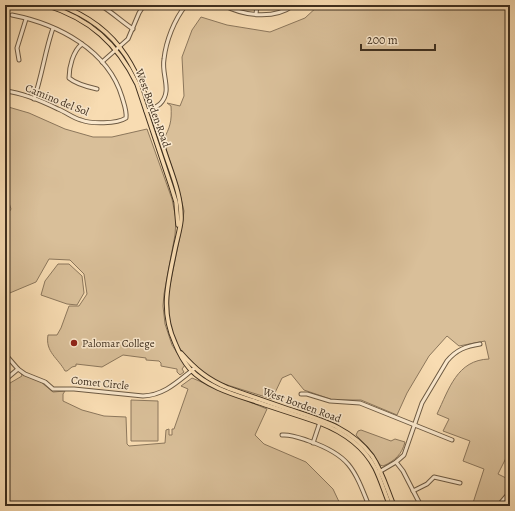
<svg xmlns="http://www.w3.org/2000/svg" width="515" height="511" font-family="Alegreya,serif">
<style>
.green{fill:#d9bf99;stroke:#8c775c}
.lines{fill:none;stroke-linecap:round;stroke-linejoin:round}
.minor-casing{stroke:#6d5a43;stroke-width:5}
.major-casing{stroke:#3f2f1e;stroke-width:5.5}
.minor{stroke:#fae8cd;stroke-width:3}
.major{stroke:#f8dcb2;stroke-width:3.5}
.poi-dot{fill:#8f2418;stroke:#fae8cd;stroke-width:1.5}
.labels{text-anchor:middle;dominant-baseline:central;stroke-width:3;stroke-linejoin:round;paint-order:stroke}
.street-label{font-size:11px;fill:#3f2f1e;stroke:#fae8cd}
.poi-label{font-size:11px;fill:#3f2f1e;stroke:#fae8cd;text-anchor:start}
</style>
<rect width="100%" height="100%" fill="#f8dcb2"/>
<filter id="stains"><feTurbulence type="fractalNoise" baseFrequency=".005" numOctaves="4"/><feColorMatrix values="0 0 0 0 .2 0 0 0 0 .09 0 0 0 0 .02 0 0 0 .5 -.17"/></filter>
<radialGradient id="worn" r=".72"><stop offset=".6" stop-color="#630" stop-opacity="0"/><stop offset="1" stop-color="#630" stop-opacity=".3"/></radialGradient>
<!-- green -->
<g class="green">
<path d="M319,5h191v445l-12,24 12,6v12l-12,14h-26l12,-37 -21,-8 7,-20 -27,-10 6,-12 -12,-5c12,-25 20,-54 52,-55l-4,-18 -26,5 -12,-10 -18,20 -22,37 -10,22 -36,-15h-28l-29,-10 -13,-16 -9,4 -10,21 -51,-16 -14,-7 -23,-22 -8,-11 -6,-14 -3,-29 15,-74 2,-15 -6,-25 -15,-46c7,-12 9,-19 8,-34l-4,-3 13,3 4,-10 -2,-39 10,-27 9,-13 26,8 43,7 35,-14z"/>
<path d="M5,106l24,7 36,16 28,8h19l35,-8 25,70 4,20 -1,16 -11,59 -1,12 2,18 7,21 13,20 -3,4 2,3 -4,3 -3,-3v-3l-16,-3v-3l-2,-2 -13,-1v-2l-23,-3 -21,12 -26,-3v2l-4,1 -5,4h-2c-7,-13 -20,-19 -17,-36h9l4,-7 8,-22h10l8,-12 -3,-20 -14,-14 -21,-1 -13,23 -31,13v-76l6,-10 -6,-19z"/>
<path d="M58,264h11l13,12 2,17 -7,12 -10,-1 -26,-9 4,-14z"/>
<path d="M21,373l20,9 12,10 12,-1 -2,3v7l19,9 22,6 22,1 1,27 2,2 36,-3 1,-13 3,-1v6h3v-6h2l14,-40 -7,-3 11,-8 75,31 -12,26 9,9 42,18 27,27 8,17h-336v-120l17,-10z"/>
<path d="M131,400l27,1v40h-27z"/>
<path d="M361,430l30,11 4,-2 10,3c-3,12 -10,19 -22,24l-3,-1 -12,-18 -12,-12 2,-4z"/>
</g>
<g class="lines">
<defs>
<g id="minor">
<path d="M100,5c12,7 21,16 33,24"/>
<path d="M223,5c21,11 51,15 71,0"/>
<path d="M256,14l1,-9"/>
<path d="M82,44c-9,7 -13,23 -13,34 7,6 19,9 28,11"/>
<path d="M19,60l-2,-12 9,-29"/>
<path d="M102,62l26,-23 11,-26 5,-8"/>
<path d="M5,91c18,2 37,10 53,18 8,3 15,9 23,11 10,4 36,4 45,-2 1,-7 -2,-14 -4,-21 -14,-47 -64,-73 -110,-82"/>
<path d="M34,99c8,-23 11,-48 19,-71"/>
<path d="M146,111c6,-1 10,-4 14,-7 13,-13 1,-29 4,-45 2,-18 10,-39 22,-54"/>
<path d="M5,354l13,15 7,5 20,8 8,7h21l69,7c22,-1 35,-15 52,-28"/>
<path d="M5,380l13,-11"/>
<path d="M301,394h6l23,7 30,2 92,37"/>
<path d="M282,435c9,-1 18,3 27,6 40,14 45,27 60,65"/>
<path d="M313,443l7,-21"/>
<path d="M396,462l7,9 18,35"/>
<path d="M379,472l17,-10 8,-7 18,-52 25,-42c9,-11 19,-15 33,-17"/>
<path d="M413,491l14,-7 7,-7 26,6"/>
<path d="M498,506l12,-14"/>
</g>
<g id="major">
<path d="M46,5c44,14 71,38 91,79l34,102 5,16 2,23"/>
<path d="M59,5c72,26 83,80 105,145 7,22 18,46 17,70 -1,10 -4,19 -6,29 -7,34 -15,61 0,94 4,10 8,18 15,26 18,19 46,26 70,34 20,7 40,13 60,20 23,9 43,22 55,45 6,12 10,26 15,38"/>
<path d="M181,353c14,16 27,27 47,35 20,7 40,14 60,21 33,11 62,18 84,47 10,15 15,33 22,50"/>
</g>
</defs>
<!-- minor casing -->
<use href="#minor" class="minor-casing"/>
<!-- major casing -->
<use href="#major" class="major-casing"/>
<!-- minor -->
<use href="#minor" class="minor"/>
<!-- major -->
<use href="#major" class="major"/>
</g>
<!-- markers -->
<circle class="poi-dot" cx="74" cy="343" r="4"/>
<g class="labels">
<!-- street labels -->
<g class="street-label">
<text transform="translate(57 100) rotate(22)">Camino del Sol</text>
<text transform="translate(153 108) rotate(70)">West Borden Road</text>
<text transform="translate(100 383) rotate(6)">Comet Circle</text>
<text transform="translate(302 405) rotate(20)">West Borden Road</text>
</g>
<!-- poi labels -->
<g class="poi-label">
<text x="82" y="343">Palomar College</text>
</g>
</g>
<!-- margin -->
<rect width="515" height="511" fill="none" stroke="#f8dcb2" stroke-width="20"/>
<rect x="6" y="6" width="503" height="499" fill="none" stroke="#3f2f1e" stroke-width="2"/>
<rect x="10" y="10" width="495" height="491" fill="none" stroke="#3f2f1e"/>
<!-- scale -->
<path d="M361 44v6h74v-6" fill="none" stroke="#3f2f1e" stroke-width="2"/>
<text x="367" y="44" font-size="12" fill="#3f2f1e" stroke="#fae8cd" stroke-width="3" paint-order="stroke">200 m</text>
<rect width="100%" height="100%" filter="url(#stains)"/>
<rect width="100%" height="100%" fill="url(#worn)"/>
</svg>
